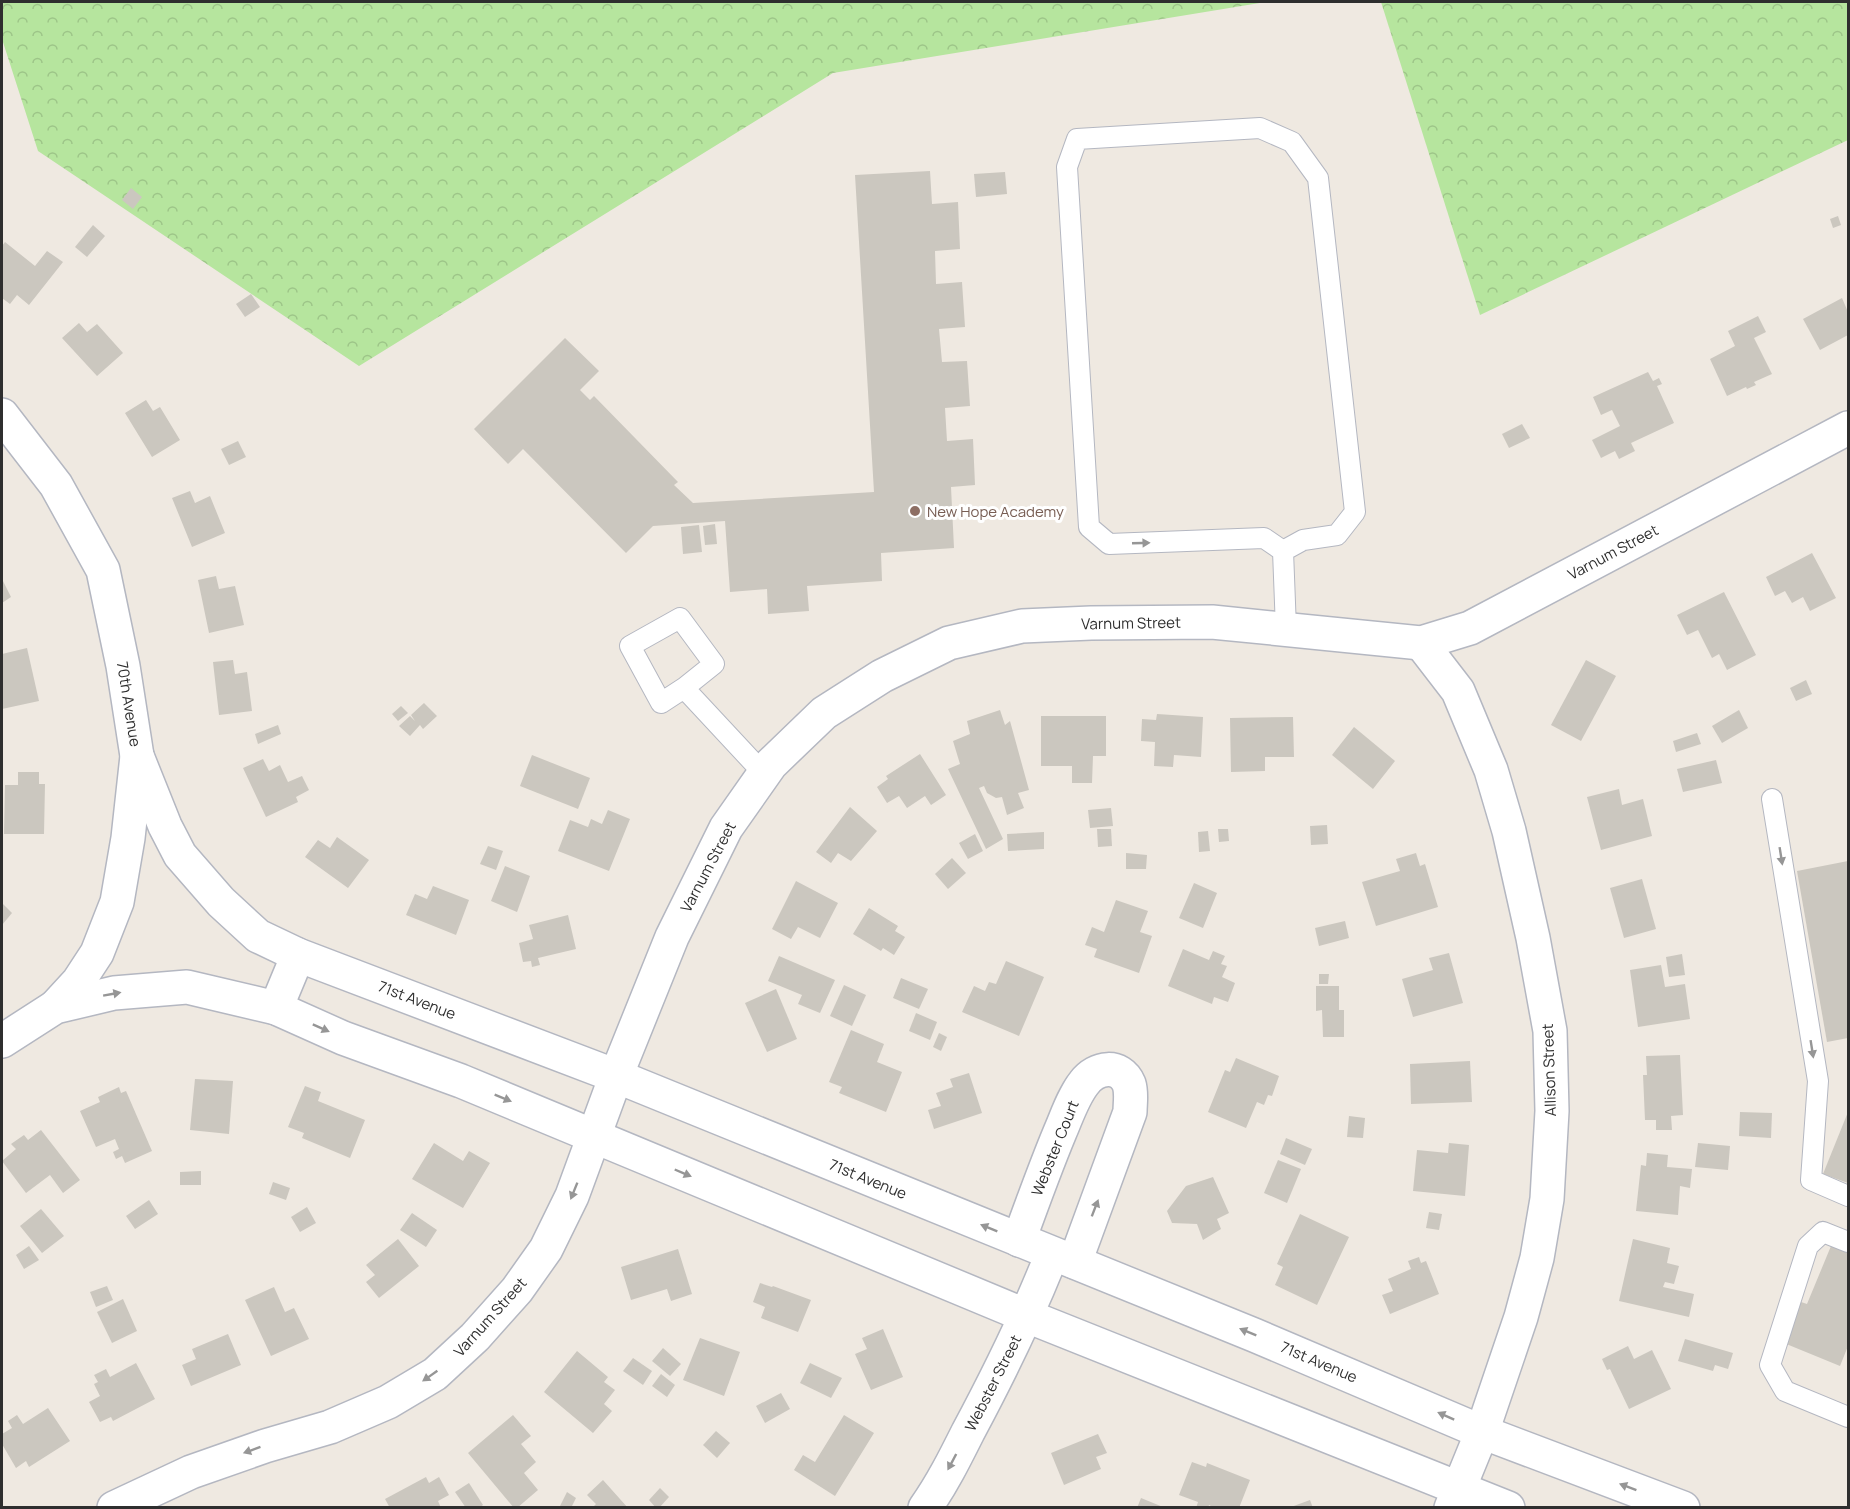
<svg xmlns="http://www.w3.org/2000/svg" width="1850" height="1509" font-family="Manrope,sans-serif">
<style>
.forest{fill:url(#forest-crowns)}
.building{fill:#cbc7bf}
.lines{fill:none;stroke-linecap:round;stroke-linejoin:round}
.service-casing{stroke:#b4b7c1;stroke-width:22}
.minor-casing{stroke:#b4b7c1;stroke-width:36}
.service{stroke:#fff;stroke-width:20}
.minor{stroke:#fff;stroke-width:33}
.oneway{fill:#969696}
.education-dot{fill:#8d6e63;stroke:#fff;stroke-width:2}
.labels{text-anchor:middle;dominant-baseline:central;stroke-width:6;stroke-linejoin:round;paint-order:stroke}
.education-label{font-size:15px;fill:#785e54;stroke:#fff;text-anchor:start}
.street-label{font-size:15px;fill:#2e2e2e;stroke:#fff}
</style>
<defs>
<pattern id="forest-crowns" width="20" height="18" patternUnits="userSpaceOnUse" patternTransform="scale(1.5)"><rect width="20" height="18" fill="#b6e59e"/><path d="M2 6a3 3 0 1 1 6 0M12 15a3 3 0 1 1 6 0" fill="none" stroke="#9dc588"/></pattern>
</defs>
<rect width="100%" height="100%" fill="#efe9e1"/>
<!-- forest -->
<g class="forest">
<path d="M2,2h1264l-433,71 -474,293 -321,-215 -36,-112z"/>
<path d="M1381,2h467v138l-368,175z"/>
</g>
<!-- building -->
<g class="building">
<path d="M930,171l2,33 26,-2 2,47 -25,2 1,33 26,-2 3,45 -26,2 3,33 25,-1 3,45 -25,2 2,33 26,-2 2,46 -24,2 3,61 -73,5 1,28 -75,5 2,25 -41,3 -1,-25 -37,3 -5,-71 -72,5 -27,27 -103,-104 -15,15 -34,-35 91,-91 34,33 -19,19 10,10 4,-4 84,86 -4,3 19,18 181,-11 -19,-317z"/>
<path d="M1005,172l2,22 -31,3 -2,-23z"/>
<path d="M131,188l11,9 -9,12 -11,-9z"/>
<path d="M1838,216l3,9 -8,3 -3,-9z"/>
<path d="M93,225l12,11 -18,21 -12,-10z"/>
<path d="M5,242l30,24 12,-15 16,11 -34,43 -12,-10 -7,9 -8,-6v-52z"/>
<path d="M251,294l9,13 -15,10 -9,-13z"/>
<path d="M1842,298l6,14v23l-28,15 -17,-31z"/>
<path d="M1758,316l8,16 -12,6 18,36 -18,8 2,3 -9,4 -1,-2 -19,9 -17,-37 25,-13 -7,-15z"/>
<path d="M79,323l8,9 10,-8 26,29 -26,23 -35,-38z"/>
<path d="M1648,372l5,9 6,-3 3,6 -5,2 17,37 -43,20 4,8 -16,8 -4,-8 -14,7 -9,-18 28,-14 -8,-16 -11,5 -8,-18z"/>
<path d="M146,400l7,11 7,-4 20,33 -28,17 -27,-44z"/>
<path d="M1522,424l8,14 -21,10 -7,-14z"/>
<path d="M238,441l8,16 -17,8 -8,-16z"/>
<path d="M190,491l5,12 15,-7 15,37 -33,14 -20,-49z"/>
<path d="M715,524l2,20 -12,1 -2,-19z"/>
<path d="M699,525l3,27 -19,2 -2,-27z"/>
<path d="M1812,553l24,45 -26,13 -7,-14 -11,6 -7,-12 -10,5 -9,-19z"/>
<path d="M216,576l3,13 16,-3 9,39 -35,8 -11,-53z"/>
<path d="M2,579l9,18 -9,6z"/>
<path d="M1724,592l32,63 -29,15 -8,-16 -7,4 -14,-28 -11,5 -10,-20z"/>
<path d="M27,648l12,53 -37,8v-55z"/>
<path d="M233,660l2,14 12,-2 5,39 -33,4 -6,-53z"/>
<path d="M1586,660l30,16 -35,65 -30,-16z"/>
<path d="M1806,680l6,14 -16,7 -6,-13z"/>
<path d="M424,703l13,13 -14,13 -3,-4 -10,11 -11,-10 11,-10 5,5 -4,-6z"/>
<path d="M401,706l7,7 -10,8 -6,-7z"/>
<path d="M1000,710l5,15 5,-4 19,69 -11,3 6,15 -17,7 -5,-18 -6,1 -9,-5 -3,-7 -5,2 24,51 -17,10 -38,-80 12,-5 -7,-23 17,-7 -3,-13z"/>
<path d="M1739,710l9,18 -26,15 -10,-17z"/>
<path d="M1157,714l46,3 -2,40 -27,-2 -1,12 -19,-1 1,-24 -14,-1 1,-22 14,1z"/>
<path d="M1041,716h65v40h-13l-1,27h-20v-17h-31z"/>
<path d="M1293,717l1,40h-29v14l-34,1 -1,-54z"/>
<path d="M278,725l3,9 -23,10 -3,-10z"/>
<path d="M1354,727l41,34 -22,28 -41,-34z"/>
<path d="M1697,733l4,11 -25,8 -3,-11z"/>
<path d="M920,754l26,41 -15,10 -6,-9 -18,12 -8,-12 -12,7 -10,-16 11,-8 -2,-3z"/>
<path d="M532,755l58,23 -12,31 -58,-23z"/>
<path d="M263,759l6,12 11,-6 8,17 14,-6 7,14 -13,7 2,5 -32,15 -23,-49z"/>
<path d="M1716,760l6,23 -39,9 -6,-23z"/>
<path d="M18,772h21v12h6l-1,50h-40l1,-49h13z"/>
<path d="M1619,789l3,16 21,-6 9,37 -51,14 -14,-53z"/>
<path d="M850,807l27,24 -26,30 -13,-8 -7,10 -15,-11z"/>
<path d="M1111,808l2,18 -23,2 -2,-18z"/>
<path d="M608,810l22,9 -21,52 -51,-20 12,-31 18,7 3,-8 11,5z"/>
<path d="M1327,825l1,19 -17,1 -1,-19z"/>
<path d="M1097,829h14l1,17 -14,1z"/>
<path d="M1218,829h10l1,12 -10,1z"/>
<path d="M1208,831l2,20 -11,1 -1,-20z"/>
<path d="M1044,832v17l-36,2 -1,-17z"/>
<path d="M975,834l8,17 -15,8 -9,-16z"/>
<path d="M337,837l32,23 -21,28 -43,-31 13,-17 12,8z"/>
<path d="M488,846l15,5 -7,19 -16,-6z"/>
<path d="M1126,853l21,2 -1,14h-20z"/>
<path d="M1416,853l4,13 5,-2 13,43 -62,19 -14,-44 38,-11 -4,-12z"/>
<path d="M952,858l14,15 -18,16 -13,-15z"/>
<path d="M1848,861v177l-21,4 -30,-171z"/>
<path d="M505,866l25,10 -13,36 -26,-11z"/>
<path d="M1642,879l14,50 -32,9 -14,-50z"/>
<path d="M796,881l42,22 -18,35 -22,-11 -7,12 -19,-10z"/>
<path d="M1194,883l23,10 -14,35 -24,-10z"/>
<path d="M433,886l36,14 -13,35 -50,-20 9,-21 12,5z"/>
<path d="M1116,900l32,11 -8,21 12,4 -13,37 -45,-16 3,-8 -12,-4 7,-18 12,5z"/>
<path d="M2,903l10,10 -10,12z"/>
<path d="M869,908l29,18 -3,5 10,6 -11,18 -11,-7 -2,3 -28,-17z"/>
<path d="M568,915l8,34 -38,9 2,7 -8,2 -1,-6 -8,1 -4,-19 14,-4 -4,-14z"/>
<path d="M1345,921l4,17 -30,8 -4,-18z"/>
<path d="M1183,949l26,11 4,-9 12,5 -4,8 6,2 -5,11 13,6 -7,19 -14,-5 -2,7 -44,-18z"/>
<path d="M1449,953l14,50 -50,14 -11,-38 31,-9 -4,-12z"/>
<path d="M1682,954l3,21 -16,2 -3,-20z"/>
<path d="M779,956l56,24 -15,33 -22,-9 4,-9 -34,-14z"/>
<path d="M1006,961l38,16 -25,59 -57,-24 12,-26 11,5 4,-9 7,2z"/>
<path d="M1661,965l4,22 20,-3 5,35 -52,8 -8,-57z"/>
<path d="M1319,974h10l-1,10h-9z"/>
<path d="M901,978l27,11 -9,20 -26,-11z"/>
<path d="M844,985l22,10 -14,31 -22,-10z"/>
<path d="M1316,986h23v24h5v27h-21l-1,-27 -6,1z"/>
<path d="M776,989l21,50 -30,13 -22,-49z"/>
<path d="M916,1013l21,9 -7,18 -21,-9z"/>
<path d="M851,1030l33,14 -7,18 25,10 -16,40 -47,-19 3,-6 -13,-5z"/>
<path d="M939,1033l8,4 -6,14 -8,-4z"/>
<path d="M1680,1055l3,60 -12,1 1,14h-16v-10h-11l-2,-45h4l-1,-19z"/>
<path d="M1236,1058l43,18 -7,20 -4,-1 -4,10 -7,-3 -11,26 -38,-16 17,-42 5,2z"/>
<path d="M1470,1061l2,41 -61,2 -1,-40z"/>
<path d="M969,1073l13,40 -48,16 -6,-19 13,-4 -5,-13 17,-6 -3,-8z"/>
<path d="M195,1079l38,2 -4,53 -39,-4z"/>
<path d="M305,1086l16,6 -3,9 47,19 -15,38 -48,-20 2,-5 -16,-6z"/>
<path d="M119,1087l2,6 5,-2 26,60 -27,12 -3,-7 -6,3 -3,-7 6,-3 -4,-10 -19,8 -16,-36 20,-9 -2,-5z"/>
<path d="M1740,1112l32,1 -1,25 -32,-2z"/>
<path d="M1848,1112v71l-25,-9z"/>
<path d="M1349,1116l16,2 -2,20 -16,-1z"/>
<path d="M41,1130l39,50 -17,13 -13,-18 -24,18 -24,-32 14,-12 -5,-5 13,-9 4,5z"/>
<path d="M1286,1138l26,11 -7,16 -25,-11z"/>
<path d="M434,1143l29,18 6,-10 21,12 -27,45 -51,-29z"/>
<path d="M1449,1143l20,2 -4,51 -52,-5 4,-41 31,3z"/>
<path d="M1698,1143l32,3 -2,24 -33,-3z"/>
<path d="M1647,1153l21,2 -1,12 25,2 -2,19 -10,-2 -2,29 -42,-4 5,-46 5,1z"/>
<path d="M1278,1160l23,9 -14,34 -23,-10z"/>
<path d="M201,1171v14h-21v-13z"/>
<path d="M1213,1177l16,36 -12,6 4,10 -18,11 -6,-16 -25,-1 -5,-12 19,-25z"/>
<path d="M273,1182l17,6 -4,12 -17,-6z"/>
<path d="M149,1200l9,14 -23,15 -9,-13z"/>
<path d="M307,1207l9,16 -16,9 -9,-15z"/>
<path d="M41,1209l23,27 -22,17 -22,-27z"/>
<path d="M1429,1212l13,2 -3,16 -13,-2z"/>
<path d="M412,1213l25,17 -11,17 -26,-17z"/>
<path d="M1300,1214l49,23 -32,68 -42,-20 8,-18 -6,-3z"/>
<path d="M398,1239l21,27 -40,32 -13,-16 9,-7 -9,-10z"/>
<path d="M1633,1239l37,9 -3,15 12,3 -5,18 -9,-2 -2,5 31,7 -5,23 -70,-16z"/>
<path d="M29,1246l10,14 -15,9 -8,-14z"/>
<path d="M1831,1246l17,7v93l-8,20 -61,-25 16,-41 12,4z"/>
<path d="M678,1249l14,45 -21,7 -4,-12 -36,11 -10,-33z"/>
<path d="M1419,1257l2,6 5,-2 13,33 -49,20 -8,-19 11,-4 -5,-12 23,-10 -3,-8z"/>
<path d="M760,1283l12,4 1,-1 38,14 -13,32 -37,-14 4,-11 -12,-5z"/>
<path d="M107,1286l6,14 -17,7 -6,-15z"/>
<path d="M274,1287l11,25 9,-4 15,31 -38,17 -26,-56z"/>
<path d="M123,1299l14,32 -25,12 -15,-31z"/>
<path d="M883,1329l20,48 -32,13 -16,-36 12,-5 -5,-11z"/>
<path d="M228,1334l13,31 -50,21 -9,-21 14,-6 -4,-10z"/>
<path d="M700,1338l40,14 -16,44 -41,-16z"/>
<path d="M1685,1339l48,14 -5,16 -13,-4 -2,6 -35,-10z"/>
<path d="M1628,1346l6,13 18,-9 19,39 -42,20 -19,-40 -3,1 -5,-11z"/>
<path d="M663,1348l18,16 -11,12 -18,-15z"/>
<path d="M577,1351l31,26 -4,5 11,8 -11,14 8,7 -19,22 -49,-41z"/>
<path d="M633,1358l19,13 -9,14 -20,-14z"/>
<path d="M136,1363l19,36 -42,22 -2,-4 -11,5 -11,-20 11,-6 -6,-12 4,-2 -4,-7 12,-6 4,8z"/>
<path d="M810,1363l32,15 -11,20 -31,-15z"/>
<path d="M661,1374l14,11 -8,12 -15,-11z"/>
<path d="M781,1393l9,16 -25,14 -9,-17z"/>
<path d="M48,1408l22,33 -41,26 -3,-6 -10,7 -14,-24v-10l10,-6 -4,-7 9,-6 6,9z"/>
<path d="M513,1415l18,21 -10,8 15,18 -12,11 14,17 -21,18h-3l-46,-55z"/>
<path d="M844,1415l30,18 -39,63 -41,-26 9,-15 12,7z"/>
<path d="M716,1431l14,12 -13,15 -14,-13z"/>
<path d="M1098,1434l9,19 -11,4 5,12 -37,16 -13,-32z"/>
<path d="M1192,1462l14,5 1,-4 43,17 -11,28h-24l-6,-3 -1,3h-12l2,-6 -19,-7z"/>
<path d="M426,1477l3,6 10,-6 10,18 -11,6 3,7h-51l-5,-9z"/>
<path d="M603,1480l25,28h-36l4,-4 -9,-9z"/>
<path d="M469,1483l14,22 -4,3h-13l-11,-16z"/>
<path d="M660,1488l9,9 -10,11h-3l-7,-8z"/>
<path d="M567,1492l9,6 -5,10h-12z"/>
<path d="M1141,1498l22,9v1h-26z"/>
<path d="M1310,1500l3,8h-22v-1z"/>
</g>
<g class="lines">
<defs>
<g id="service">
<path d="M1283,551l-19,-13 -155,6 -20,-17 -22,-360 10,-28 183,-11 32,14 26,36 37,334 -18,23 -34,5 -20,11 3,78"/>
<path d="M684,688l30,-24 -34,-46 -50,28 31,57 23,-15 81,87"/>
<path d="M1772,799l46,282 -7,99 37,16"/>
<path d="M1848,1242l-25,-10 -15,14 -38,119 15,26 63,26"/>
</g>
<g id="minor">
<path d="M2,415l54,70 47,85 20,96 14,90 -9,82 -11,64 -20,51 -19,29 -23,25"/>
<path d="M1421,643l37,48 33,79 18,61 24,107 17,93 2,80 -5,88 -10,59 -16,59 -39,115 -31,76"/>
<path d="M137,756l28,70 15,29 41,47 37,34 40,19 318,121 638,259 228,97 201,76"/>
<path d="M276,1008l22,-53"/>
<path d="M2,1041l53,-34 59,-14 73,-6 89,21 67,30 118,43 566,235 481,192"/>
<path d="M1019,1240c13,-36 26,-72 41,-108 7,-16 13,-35 24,-49 12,-16 36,-20 45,1 3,9 1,19 1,28l-55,150"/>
<path d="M114,1508l77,-36 74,-26 65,-19 58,-25 47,-28 40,-37 42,-47 29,-41 26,-53 44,-120 56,-139 54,-109 45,-64 53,-51 58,-37 67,-33 73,-17 69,-3 121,-1 209,21 49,-15 378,-200"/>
<path d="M925,1508c17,-24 30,-50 43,-76 31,-58 60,-117 84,-178"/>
</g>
</defs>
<!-- service casing -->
<use href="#service" class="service-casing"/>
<!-- minor casing -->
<use href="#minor" class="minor-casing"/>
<!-- service -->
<use href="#service" class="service"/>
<!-- minor -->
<use href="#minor" class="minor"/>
</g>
<!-- one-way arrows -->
<defs><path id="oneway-solid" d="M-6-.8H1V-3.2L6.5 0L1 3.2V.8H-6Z" transform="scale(1.5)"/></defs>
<g class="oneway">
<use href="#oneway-solid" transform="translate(1141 543) rotate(-2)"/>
<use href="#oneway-solid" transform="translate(1781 856) rotate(81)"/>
<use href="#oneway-solid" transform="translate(112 994) rotate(-10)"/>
<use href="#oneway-solid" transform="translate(321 1028) rotate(24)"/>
<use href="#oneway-solid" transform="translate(1812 1049) rotate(81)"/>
<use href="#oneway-solid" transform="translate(503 1098) rotate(22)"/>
<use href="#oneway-solid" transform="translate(683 1173) rotate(23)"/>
<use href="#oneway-solid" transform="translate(574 1191) rotate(112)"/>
<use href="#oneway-solid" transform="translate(1095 1208) rotate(-69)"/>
<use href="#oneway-solid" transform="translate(989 1228) rotate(-158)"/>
<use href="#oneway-solid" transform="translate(1248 1332) rotate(-158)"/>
<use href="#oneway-solid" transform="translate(430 1376) rotate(145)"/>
<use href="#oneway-solid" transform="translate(1446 1416) rotate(-156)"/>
<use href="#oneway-solid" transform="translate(252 1450) rotate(160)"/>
<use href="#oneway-solid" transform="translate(952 1462) rotate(118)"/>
<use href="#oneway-solid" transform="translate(1628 1487) rotate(-159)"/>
</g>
<!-- markers -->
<circle class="education-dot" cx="915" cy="511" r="6"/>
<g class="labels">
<!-- education labels -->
<g class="education-label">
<text x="927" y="511">New Hope Academy</text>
</g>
<!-- street labels -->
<g class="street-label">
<text transform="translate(1613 552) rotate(-28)">Varnum Street</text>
<text transform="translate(1131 623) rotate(-1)">Varnum Street</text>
<text transform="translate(129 704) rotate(81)">70th Avenue</text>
<text transform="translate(708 867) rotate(-62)">Varnum Street</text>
<text transform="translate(417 1000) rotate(21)">71st Avenue</text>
<text transform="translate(1549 1070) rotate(-92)">Allison Street</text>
<text transform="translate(1055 1148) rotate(-68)">Webster Court</text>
<text transform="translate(868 1179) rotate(22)">71st Avenue</text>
<text transform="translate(490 1317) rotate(-48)">Varnum Street</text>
<text transform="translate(1319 1362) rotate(23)">71st Avenue</text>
<text transform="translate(993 1383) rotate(-63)">Webster Street</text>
</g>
</g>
<!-- border -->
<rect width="1850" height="1509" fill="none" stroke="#2e2e2e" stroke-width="6"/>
</svg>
